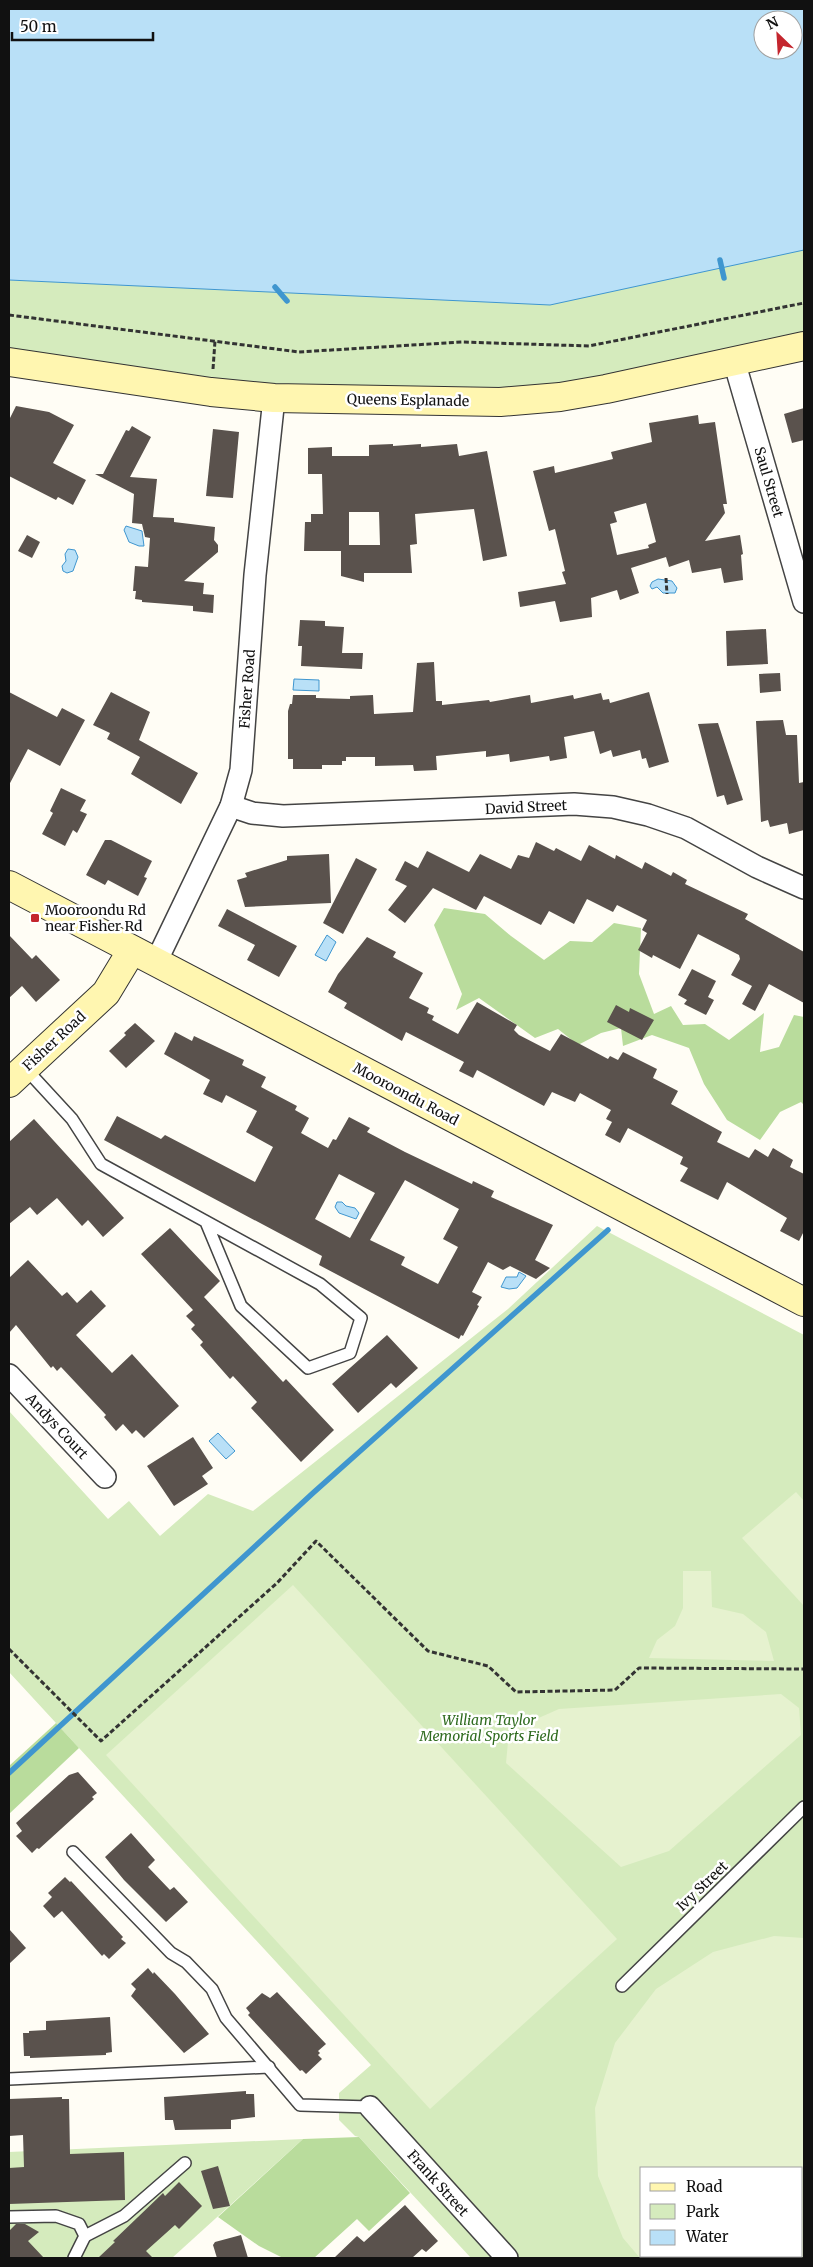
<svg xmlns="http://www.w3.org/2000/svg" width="813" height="2267" font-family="Merriweather,serif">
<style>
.green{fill:#d5ebbd;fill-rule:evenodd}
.forest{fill:#b9dc9c}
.pitch{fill:#e6f2cf;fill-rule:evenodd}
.water{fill:#b9e0f7;stroke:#3f96cf;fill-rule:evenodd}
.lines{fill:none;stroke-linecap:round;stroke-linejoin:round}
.stream{stroke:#3f96cf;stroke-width:5.5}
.building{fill:#5a524d;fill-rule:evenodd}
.lane-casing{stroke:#444;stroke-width:14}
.street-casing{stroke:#444;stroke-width:24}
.secondary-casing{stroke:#333;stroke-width:30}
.path{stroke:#333;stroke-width:3;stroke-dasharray:5 2.5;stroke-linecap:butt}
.lane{stroke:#fff;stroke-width:11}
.street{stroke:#fff;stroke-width:21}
.secondary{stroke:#fff6b0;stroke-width:28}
.poi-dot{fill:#c4262e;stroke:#fff;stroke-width:2}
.labels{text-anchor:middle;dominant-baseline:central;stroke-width:5;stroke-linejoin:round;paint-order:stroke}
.street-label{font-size:14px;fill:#111;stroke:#fff}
.poi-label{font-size:14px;fill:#111;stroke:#fff;text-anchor:start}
.park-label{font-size:14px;font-style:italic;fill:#2f6b1f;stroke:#fff}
</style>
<rect width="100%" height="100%" fill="#fffdf5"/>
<!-- green -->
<g class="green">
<path d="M804,9v337l-198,43 -332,9 -265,-36v-82l268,12 329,-256zM763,20h30v30h-30z"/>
<path d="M597,1226l207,109v923h-333l-112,-121 -4,-1 -16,-16v-27l32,-28 -362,-393v-261l99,108 21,-18 31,35 48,-42 45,17 255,-202zM642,2168h160v88h-160z"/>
<path d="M303,2139l-131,119h-163v-106z"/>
</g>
<!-- forest -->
<g class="forest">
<path d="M444,908l41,6 26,22 33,24 26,-19 22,1 22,-19 27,5 -2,46 15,40 17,-8 12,19 22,-1 24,16 35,-27 -4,39 19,-5 15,-32 10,2v88l-3,-3 -21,10 -20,28 -33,-20 -23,-36 -15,-36 -37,-13 -29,11 -2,-18 -20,5 -23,12 -20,-16 -23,9 -56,-40 -23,12 6,-16 -28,-69z"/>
<path d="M56,1723l23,25 -70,66v-48z"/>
<path d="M359,2137l51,56 -41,38 -12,-12 -43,39h-31l-24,-12 -41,-29 85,-78z"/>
</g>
<!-- pitch -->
<g class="pitch">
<path d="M796,1492l8,9v105l-62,-68z"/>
<path d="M683,1571h28l1,36 31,7 23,18 8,29 -125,-3 8,-18 18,-14 8,-18z"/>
<path d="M293,1585l324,354 -187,170 -324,-354z"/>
<path d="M781,1694l18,14 2,27 -132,116 -48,16 -115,-104 3,-32 50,-22z"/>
<path d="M774,1936l30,2v320h-164l-17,-20 -25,-62 -3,-68 20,-65 41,-54 57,-37zM802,2168v88h-160v-88z"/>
</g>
<!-- water -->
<g class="water">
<path d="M9,9h795v241l-254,55 -541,-25zM763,20h30v30h-30z"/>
<path d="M126,526l16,5 2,15h-5l-10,-4 -5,-12z"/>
<path d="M68,549l7,1 3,7 -5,14 -6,2 -4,-2 -1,-5 4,-5 -1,-7z"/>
<path d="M658,579l14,2 5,7 -2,5h-12l-6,-6 -5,2 -2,-3 2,-4z"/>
<path d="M294,679l25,1v11l-26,-1z"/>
<path d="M327,935l9,7 -10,19 -11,-6z"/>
<path d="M337,1202h5l4,4 9,2 4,5 -3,6 -17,-6 -4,-6z"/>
<path d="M519,1272l7,4 -9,12 -8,1 -8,-2 5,-10h11z"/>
<path d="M218,1433l17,18 -9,8 -17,-18z"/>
</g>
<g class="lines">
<!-- stream -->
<g class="stream">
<path d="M720,260l4,18"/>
<path d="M275,287l12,14"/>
<path d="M9,1773l304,-280 295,-263"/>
</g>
</g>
<!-- building -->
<g class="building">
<path d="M16,406l33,6 25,13 -21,38 33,17 -13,25 -15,-8 -2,3 -47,-24v-56z"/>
<path d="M804,408v32l-12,3 -8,-29z"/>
<path d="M698,415l1,9 16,-2 12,82h-4l2,9 -20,28 35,-6 3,19 -2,1 2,25 -19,3 -3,-15 -29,5 -3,-13 -20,7 -3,-10 -35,11 8,25 -19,7 -3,-10 -26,8 1,19 -32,5 -5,-21 -35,6 -2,-15 48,-8 -4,-12 3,-1 -10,-42 -6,2 -16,-60 21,-5 1,7 58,-14 -2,-7 41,-10 -3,-19zM646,503l10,39 -8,3 1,3 -32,7 -7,-31 7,-2 -3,-10z"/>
<path d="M132,426l19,11 -21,40 27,2 -4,38 21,1v4l41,5 -1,13 4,5v7l-34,29 20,2 -1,11 11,1 -1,18 -20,-2v-5l-51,-4v-2l-7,-1 1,-8h-3l2,-25 13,1 2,-29 -5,-1 -3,-13 -10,-1 2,-29 -39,-20h8l23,-44 3,1z"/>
<path d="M213,429l26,3 -6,66 -27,-2z"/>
<path d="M393,444v2l28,-2v3l36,-3 2,12 28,-5 20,105 -24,5 -9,-52 -59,5 2,30 -7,1 2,28h-48v9l-23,-6v-25h-37l1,-29h6v-8h12l-1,-40h-14v-26l24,-1v9h37v-11zM349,512h30l1,33h-31z"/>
<path d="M27,535l13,7 -8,16 -14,-7z"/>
<path d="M300,620l25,1v5l19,1 -2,26h21l-1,16 -61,-3 1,-20h-4z"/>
<path d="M766,629l2,35 -41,2 -1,-35z"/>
<path d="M434,662l2,39h6v4l47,-5 1,2 40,-7 1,8 42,-8 1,4 27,-6 2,7 6,-1 1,4 39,-11 20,70 -20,6 -3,-10 -4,1 -2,-9 -27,7 -2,-7 -11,4 -6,-23 -30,6 3,21 -17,3 -1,-5 -39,6 -1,-8 -23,3v-6l-50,5 1,14 -23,1 -1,-6 -38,1v-9h-29v4h-4v4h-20v4h-29v-10h-5v-48l2,-7h2l1,-9h23v3l34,1v-3l23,-1 1,19 39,-2 4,-49z"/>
<path d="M780,673l1,18 -21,2 -1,-19z"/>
<path d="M9,692l48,25 5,-9 23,12 -25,46 -32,-17 -19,36z"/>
<path d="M111,692l39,20 -11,28 59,33 -17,31 -50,-30 9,-17 -33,-18 3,-6 -17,-8z"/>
<path d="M783,720l3,15h11l2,48 5,-1v48l-15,4 -2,-11 -17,4 -2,-7 -7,2 -5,-101z"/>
<path d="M718,723l25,77 -16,5 -3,-10 -7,2 -19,-73z"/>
<path d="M61,788l25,12 -6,11 7,3 -10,19 -4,-3 -8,16 -23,-12 11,-21 -3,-2z"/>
<path d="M105,840h6l41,21 -8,16 3,1 -9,18 -30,-16 -3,5 -19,-10z"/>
<path d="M536,842l18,9 2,-3 25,13 8,-16 26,14 1,-4 26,14 3,-7 26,14 2,-4 14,8 -2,4 63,30 -3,5 59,33v51l-35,-19 -14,27 -13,-7 10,-18 -21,-11 9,-16 -1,-4 -41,-21 -18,35 -27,-14 -1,3 -14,-8 9,-17 -5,-3 5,-10 -30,-15 -4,7 -26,-13 -13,25 -25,-13 -8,14 -57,-29 -8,14 -43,-22 -28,35 -17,-13 19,-24 -12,-6 10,-19 13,7 9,-17 42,21 11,-18 31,15 7,-14 11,3z"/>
<path d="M329,854l2,49 -86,4 -8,-27 10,-3 -2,-4 42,-13v-4z"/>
<path d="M356,858l21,11 -34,65 -20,-11z"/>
<path d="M227,909l70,37 -18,31 -32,-17 8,-15 -37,-19z"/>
<path d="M9,935l23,24 4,-4 24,25 -24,22 -14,-16 -13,12z"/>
<path d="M367,937l29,15 -3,5 30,16 -14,25 20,10 -2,5 7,3 -2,4 26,14 19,-32 40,23 -3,5 5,5 31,16 11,-17 47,25 2,-3 8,4 5,-8 34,17 -4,9 25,13 -7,13 51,28 -5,10 32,16 6,-9 13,8 5,-9 20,12 -3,7 14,7v57l-5,10 -19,-10 7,-13 -60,-36 -9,18 -38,-19 8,-13 -8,-4 3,-7 -55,-29 -8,15 -15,-8 7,-13 -6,-3 5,-9 -31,-17 -5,9 -23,-10 -8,14 -67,-36 -4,8 -14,-7 5,-9 -58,-30 -4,9 -58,-33 3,-5 -19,-11 10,-18z"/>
<path d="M692,969l24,12 -8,16 6,3 -8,15 -22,-11 3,-4 -9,-5z"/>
<path d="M616,1005l13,7 1,-4 24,12 -12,20 -35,-18z"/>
<path d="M135,1023l20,18 -29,27 -17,-17 17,-16 -2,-2z"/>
<path d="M175,1032l17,9 2,-5 50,24 -2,5 24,12 -5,10 36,19 -2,4 14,8 -8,15 27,15 5,-9 3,1 13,-23 21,11 -3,4 38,20 67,32 1,-3 21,10 -3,6 62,28 -18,35 15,8 -14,11 -26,-13 -7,4 -15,-8 -16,30 10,5 -5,8 2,1 -16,30 -2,-1 -2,4 -140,-74 3,-9 -218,-116 13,-24 44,23 4,-4 90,47 18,-35 -27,-15 11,-21 -31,-16 -4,8 -19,-9 7,-14 -46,-26zM339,1174l36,19 -25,45 -35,-19zM405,1180l54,29 -16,30 15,8 -20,37 -37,-19 4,-8 -35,-17z"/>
<path d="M34,1119l90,99 -21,19 -15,-17 -6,6 -25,-28 -20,17 -7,-8 -21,17v-82z"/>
<path d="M170,1228l50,53 -16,16 79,85 3,-3 48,51 -33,32 -50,-54 6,-6 -24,-26 -3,3 -30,-34 3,-3 -12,-13 4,-4 -9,-9 7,-6 -52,-56z"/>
<path d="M28,1260l34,36 5,-4 10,11 14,-13 15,16 -30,29 36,38 20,-19 47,52 -35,32 -8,-8 -4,4 -9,-10 -7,7 -12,-14 2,-2 -45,-48 -4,4 -4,-5 -2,2 -35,-43 -7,8v-55z"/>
<path d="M387,1335l31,33 -22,20 -5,-5 -33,30 -26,-29z"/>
<path d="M193,1437l20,31 -11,8 6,8 -34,22 -27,-40z"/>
<path d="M78,1772l19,21 -5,4 2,2 -55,50 -2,-1 -5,5 -16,-17 6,-5 -6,-8 53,-48z"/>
<path d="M131,1833l24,27 -7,7 22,23 4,-3 14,15 -22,20 -42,-42 -19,-23z"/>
<path d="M65,1877l5,5 1,-1 52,56 -2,2 5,4 -17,16 -5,-5 -2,2 -40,-45 -8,7 -11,-12 9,-9 -4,-4z"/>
<path d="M9,1929l17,19 -17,16z"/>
<path d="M148,1968l5,6 1,-2 21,22 34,40 -25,19 -53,-57 5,-7 -5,-5z"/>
<path d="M277,1992l49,52 -8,7 2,2 -2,2 4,4 -16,15 -4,-4 -2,1 -52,-56 2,-2 -4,-5 16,-15 8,5z"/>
<path d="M110,2017l2,35 -6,1v2l-76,3v-2h-6l-1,-23h6v-2l17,-1v-9z"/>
<path d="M246,2091v3h8l1,23 -24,3v9l-56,1 -2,-10h-8l-1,-23z"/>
<path d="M62,2097v2h7l1,55 54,-2 1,48 -116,4v-36l15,-1 -1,-32 -14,1v-37z"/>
<path d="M218,2166l12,40 -17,3 -12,-38z"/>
<path d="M179,2182l23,24 -23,23 -4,-4 -29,26 7,7h-55l17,-16 -2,-1 50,-48 2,3z"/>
<path d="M405,2205l33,36 -12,11 -4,-3 -10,9h-78l23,-22 7,6z"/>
<path d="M16,2224h9l14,8 -11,9 16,17h-35v-27z"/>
<path d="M241,2235l7,23h-31l-4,-13 2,-3z"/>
</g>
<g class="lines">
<defs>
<g id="lane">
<path d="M25,1068l47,51 29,45 219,120 41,34 -11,35 -42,15 -67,-62 -35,-84"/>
<path d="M73,1852l98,101 15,9 26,27 14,29 74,87 70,2"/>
<path d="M622,1986l182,-179"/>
<path d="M9,2079l260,-12"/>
<path d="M9,2217l47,-1 23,8 6,12 -11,22"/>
<path d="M85,2236l39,-20 61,-53"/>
</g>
<g id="street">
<path d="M734,361l70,241"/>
<path d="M231,806l21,7 31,3 291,-12 39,3 35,8 38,13 71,39 47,21"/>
<path d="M156,962l75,-156 10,-36 14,-195 19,-177"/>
<path d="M9,1375l96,102"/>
<path d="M370,2107l137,151"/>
</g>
<g id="secondary">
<path d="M9,362l202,30 63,6 226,4 60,-5 46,-8 198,-43"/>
<path d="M9,885l795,417"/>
<path d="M9,1083l97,-90 26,-43"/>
</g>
</defs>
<!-- lane casing -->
<use href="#lane" class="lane-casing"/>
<!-- street casing -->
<use href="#street" class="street-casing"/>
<!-- secondary casing -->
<use href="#secondary" class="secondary-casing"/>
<!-- path -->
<g class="path">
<path d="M9,315l290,37 163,-10 127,4 215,-43"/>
<path d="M213,369l2,-28"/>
<path d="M666,578l1,16"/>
<path d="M9,1649l92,92 176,-158 39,-42 112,110 60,15 28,26 99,-2 24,-22 165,1"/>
</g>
<!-- lane -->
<use href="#lane" class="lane"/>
<!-- street -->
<use href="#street" class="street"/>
<!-- secondary -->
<use href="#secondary" class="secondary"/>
</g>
<!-- markers -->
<rect class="poi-dot" x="30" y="913" width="10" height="10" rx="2.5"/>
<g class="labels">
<!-- street labels -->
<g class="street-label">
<text transform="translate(408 400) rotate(1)">Queens Esplanade</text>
<text transform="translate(769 482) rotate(74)">Saul Street</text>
<text transform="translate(247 689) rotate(-86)">Fisher Road</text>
<text transform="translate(526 807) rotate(-3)">David Street</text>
<text transform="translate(54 1041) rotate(-43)">Fisher Road</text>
<text transform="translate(406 1094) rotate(28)">Mooroondu Road</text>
<text transform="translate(57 1426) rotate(47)">Andys Court</text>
<text transform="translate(702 1886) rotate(-44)">Ivy Street</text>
<text transform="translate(438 2183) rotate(48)">Frank Street</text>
</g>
<!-- poi labels -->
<g class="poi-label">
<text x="45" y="910">Mooroondu Rd<tspan x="45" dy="16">near Fisher Rd</tspan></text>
</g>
<!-- park labels -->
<g class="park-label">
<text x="489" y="1720">William Taylor<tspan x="489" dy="16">Memorial Sports Field</tspan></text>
</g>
</g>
<!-- border -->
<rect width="813" height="2267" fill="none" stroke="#111111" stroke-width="20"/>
<!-- legend -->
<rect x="640" y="2167" width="162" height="90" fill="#ffffff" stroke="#a0a0a0"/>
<rect x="650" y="2183" width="25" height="8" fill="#fff6b0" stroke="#a0a0a0"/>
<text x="686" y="2192" font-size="15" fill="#111111">Road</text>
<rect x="650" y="2204" width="25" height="15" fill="#d5ebbd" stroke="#a0a0a0"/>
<text x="686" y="2217" font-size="15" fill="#111111">Park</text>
<rect x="650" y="2230" width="25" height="15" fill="#b9e0f7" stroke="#a0a0a0"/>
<text x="686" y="2242" font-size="15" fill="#111111">Water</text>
<!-- north arrow -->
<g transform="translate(778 35) rotate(335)"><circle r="24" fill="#ffffff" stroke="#a0a0a0"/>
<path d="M0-4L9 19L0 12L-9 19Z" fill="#c4262e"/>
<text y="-8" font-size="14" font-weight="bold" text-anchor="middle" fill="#111111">N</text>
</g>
<!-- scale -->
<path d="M12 32v8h141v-8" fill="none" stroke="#111111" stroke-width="2.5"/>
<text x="20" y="32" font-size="15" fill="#111111" stroke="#ffffff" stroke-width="4" paint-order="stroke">50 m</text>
</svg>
